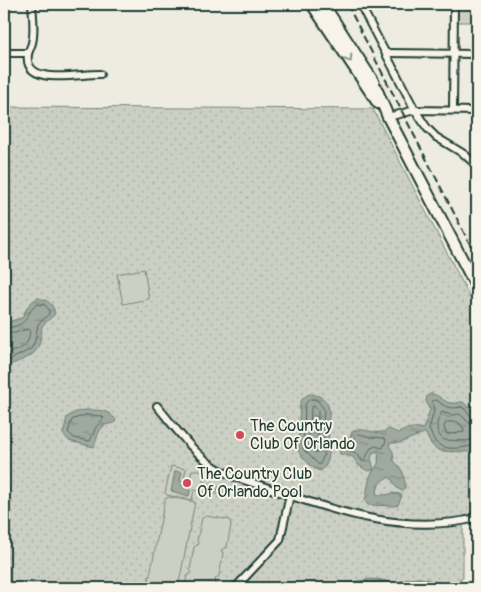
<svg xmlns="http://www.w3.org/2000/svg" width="481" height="592" font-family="Pangolin,sans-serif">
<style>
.grass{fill:url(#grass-dots);stroke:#76867c}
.park{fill:#cccfc4;stroke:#76867c}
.water{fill:url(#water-ripples);stroke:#6c7e74}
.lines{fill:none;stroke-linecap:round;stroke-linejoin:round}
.shore{stroke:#52685f;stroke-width:1}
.street-casing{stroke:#1f3d34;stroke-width:10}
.primary-casing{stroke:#1f3d34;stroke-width:14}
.street{stroke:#f7f3e8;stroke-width:6}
.primary{stroke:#f7f3e8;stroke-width:10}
.rail{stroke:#1f3d34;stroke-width:2;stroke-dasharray:8 4;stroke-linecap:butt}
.oneway{stroke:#8b988e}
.poi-dot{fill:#d1495b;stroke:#f7f3e8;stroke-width:2}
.labels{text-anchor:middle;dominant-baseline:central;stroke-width:4;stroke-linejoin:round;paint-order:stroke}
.poi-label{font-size:16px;fill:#1f3d34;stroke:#f7f3e8;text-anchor:start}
</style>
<defs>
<pattern id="grass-dots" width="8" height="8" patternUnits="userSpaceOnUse" patternTransform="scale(1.25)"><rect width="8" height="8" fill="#cccfc4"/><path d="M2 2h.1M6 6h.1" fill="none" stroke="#afb3a9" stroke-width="1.8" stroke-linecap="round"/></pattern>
<pattern id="water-ripples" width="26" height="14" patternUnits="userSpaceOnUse" patternTransform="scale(1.25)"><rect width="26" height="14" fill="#9fa99f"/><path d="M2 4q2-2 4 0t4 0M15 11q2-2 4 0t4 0" fill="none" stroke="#818b82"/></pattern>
</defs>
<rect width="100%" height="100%" fill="#eeece1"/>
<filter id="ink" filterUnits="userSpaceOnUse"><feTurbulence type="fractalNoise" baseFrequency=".02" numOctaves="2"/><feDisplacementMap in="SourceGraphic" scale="10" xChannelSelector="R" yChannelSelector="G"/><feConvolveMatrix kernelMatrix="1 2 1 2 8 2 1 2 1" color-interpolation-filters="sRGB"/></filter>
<g filter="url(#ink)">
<!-- grass -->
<path class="grass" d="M4,107l369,2 104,202v203l-14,2v62h-3l-1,10h-23h4l-19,-10 -12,1 -14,4 -17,-4 -39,5 -12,4h-323z"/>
<!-- park -->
<g class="park">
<rect x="458" y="4" width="19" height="18"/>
<path d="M144,269l5,30 -26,5 -6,-30z"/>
<path d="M171,466l15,3 -2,9 6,1 2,-9h8l5,3 -2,9 8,2 -1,2h3v4l4,1 2,-5v2l4,1 -1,6 -28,-5 -2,10 -25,-5 -2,-2z"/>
<path d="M169,497l26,5 -17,86h-12l-18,-3 17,-86z"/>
<path d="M206,516l24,4 1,5 -4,22 -6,3 2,4 -4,22 -4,3 1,3 -1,6h-31l3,-12 5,-3 -2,-3 4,-23 5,-3 -2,-3 5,-23z"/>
</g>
<!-- water -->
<g class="water">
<path d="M38,298c10,2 15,5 17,16l-13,12c-1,6 -1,13 -3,19 -5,15 -24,15 -35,24v-46l18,-5c4,-8 6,-16 16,-20z"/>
<path d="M309,394c8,0 17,4 19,12 3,6 0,13 0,20 0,13 6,37 -8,45 -8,-2 -16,-12 -22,-20l2,-48 3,-5z"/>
<path d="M430,394c9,0 12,7 20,9 5,1 9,-1 13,-1l14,13v33c-5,4 -9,4 -15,4 -20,-2 -27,4 -36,-18l-2,-1 -24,10h-10l-1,2 4,7 1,9c9,8 11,15 11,27l-3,3 -5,-3 -6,-10h-5l-6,4 -4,12c8,3 16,-2 24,0l2,2 -4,9 -4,1 -26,-1 -3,-4 5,-25 8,-12 1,-11 -1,-1h-5l-2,7 3,10 -1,1 -5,1 -10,-6 -5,-8 -13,-3 -1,-5 9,-6 4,-11c12,-7 24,6 37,-3l9,4c9,-4 16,-7 25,-4l7,-19 -4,-9 1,-5z"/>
<path d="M85,410c12,0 25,-1 31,11 -4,4 -8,2 -12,5 -7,5 -7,14 -10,21l-25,-6 -6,-7 4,-17 9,-5z"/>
<path d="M175,471l7,1 -2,9 12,2 -3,13 -18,-5z"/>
<path d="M421,578l20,5 1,3 -6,2h-109l12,-4 32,-5 24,4 14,-4z"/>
</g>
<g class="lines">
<!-- shore -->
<g class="shore">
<path d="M4,328c26,-2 18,-10 33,-24l8,1 4,5v4l-11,10 -3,17 -4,8 -27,14"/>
<path d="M4,334l11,-1 12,-4 3,2c-2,19 -11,17 -26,24"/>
<path d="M310,399l7,1 7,9c0,5 -1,11 -1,16 0,14 5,28 -4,40l-16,-16 2,-44z"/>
<path d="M314,406l4,4v42l-2,1 -7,-6 2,-39z"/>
<path d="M86,415l16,1 2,2 -8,9 -6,14 -16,-3 -6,-6 4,-12z"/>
<path d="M477,419l-5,-2 -10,-10c-11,2 -17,1 -25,-7l-5,1 2,10 -5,18c2,4 3,8 6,12 9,12 30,6 42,4"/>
<path d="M447,422h11l6,7v3l-12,2 -6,-1 -2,-6z"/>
<path d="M477,425l-8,-2 -9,-9 -9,1 -9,-3c-6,9 -8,20 2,28l22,1 11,-2"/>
<path d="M359,434l12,3 13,1 2,2 -3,8 -8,-2 -5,3 -6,13 -2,-1 -4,-6 -8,-6 6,-13z"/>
<path d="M344,588c10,-1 22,-5 32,-4 6,0 12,4 19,4 13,-1 31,-10 42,0"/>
</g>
<defs>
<g id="street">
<path d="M32,4c1,12 3,27 0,39 -1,4 -3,7 -4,11 -5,34 53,19 72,20"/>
<path d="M360,4l55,106 12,18 9,9 28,17 13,12"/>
<path d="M4,53h24"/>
<path d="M386,53l91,1"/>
<path d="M453,110l1,-106"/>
<path d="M388,117l27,-7 62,1"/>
<path d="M157,406c18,21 35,46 58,61 15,10 36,15 53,21 68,24 137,47 209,30"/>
<path d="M235,588l45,-48 10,-45"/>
</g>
<g id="primary">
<path d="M312,4l66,99"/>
<path d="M323,4l50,77 15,36 89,171"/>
</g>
</defs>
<!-- street casing -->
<use href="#street" class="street-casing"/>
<!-- primary casing -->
<use href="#primary" class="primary-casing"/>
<!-- street -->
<use href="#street" class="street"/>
<!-- primary -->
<use href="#primary" class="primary"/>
<!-- rail -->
<path class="rail" d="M347,4l130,254"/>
</g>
<!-- one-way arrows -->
<defs><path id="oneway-chevron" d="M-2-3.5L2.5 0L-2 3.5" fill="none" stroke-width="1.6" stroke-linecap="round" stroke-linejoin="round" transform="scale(1.25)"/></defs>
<use class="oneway" href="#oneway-chevron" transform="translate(349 59) rotate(57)"/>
</g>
<!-- markers -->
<g class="poi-dot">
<circle cx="240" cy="435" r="5"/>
<circle cx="187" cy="483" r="5"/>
</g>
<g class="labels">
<!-- poi labels -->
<g class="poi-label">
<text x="250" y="426">The Country<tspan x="250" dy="18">Club Of Orlando</tspan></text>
<text x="197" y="474">The Country Club<tspan x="197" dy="18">Of Orlando Pool</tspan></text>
</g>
</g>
<!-- margin -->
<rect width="481" height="592" fill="none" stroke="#f7f3e8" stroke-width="20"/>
<rect x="10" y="10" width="461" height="572" fill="none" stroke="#1f3d34" stroke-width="2" filter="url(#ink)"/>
</svg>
